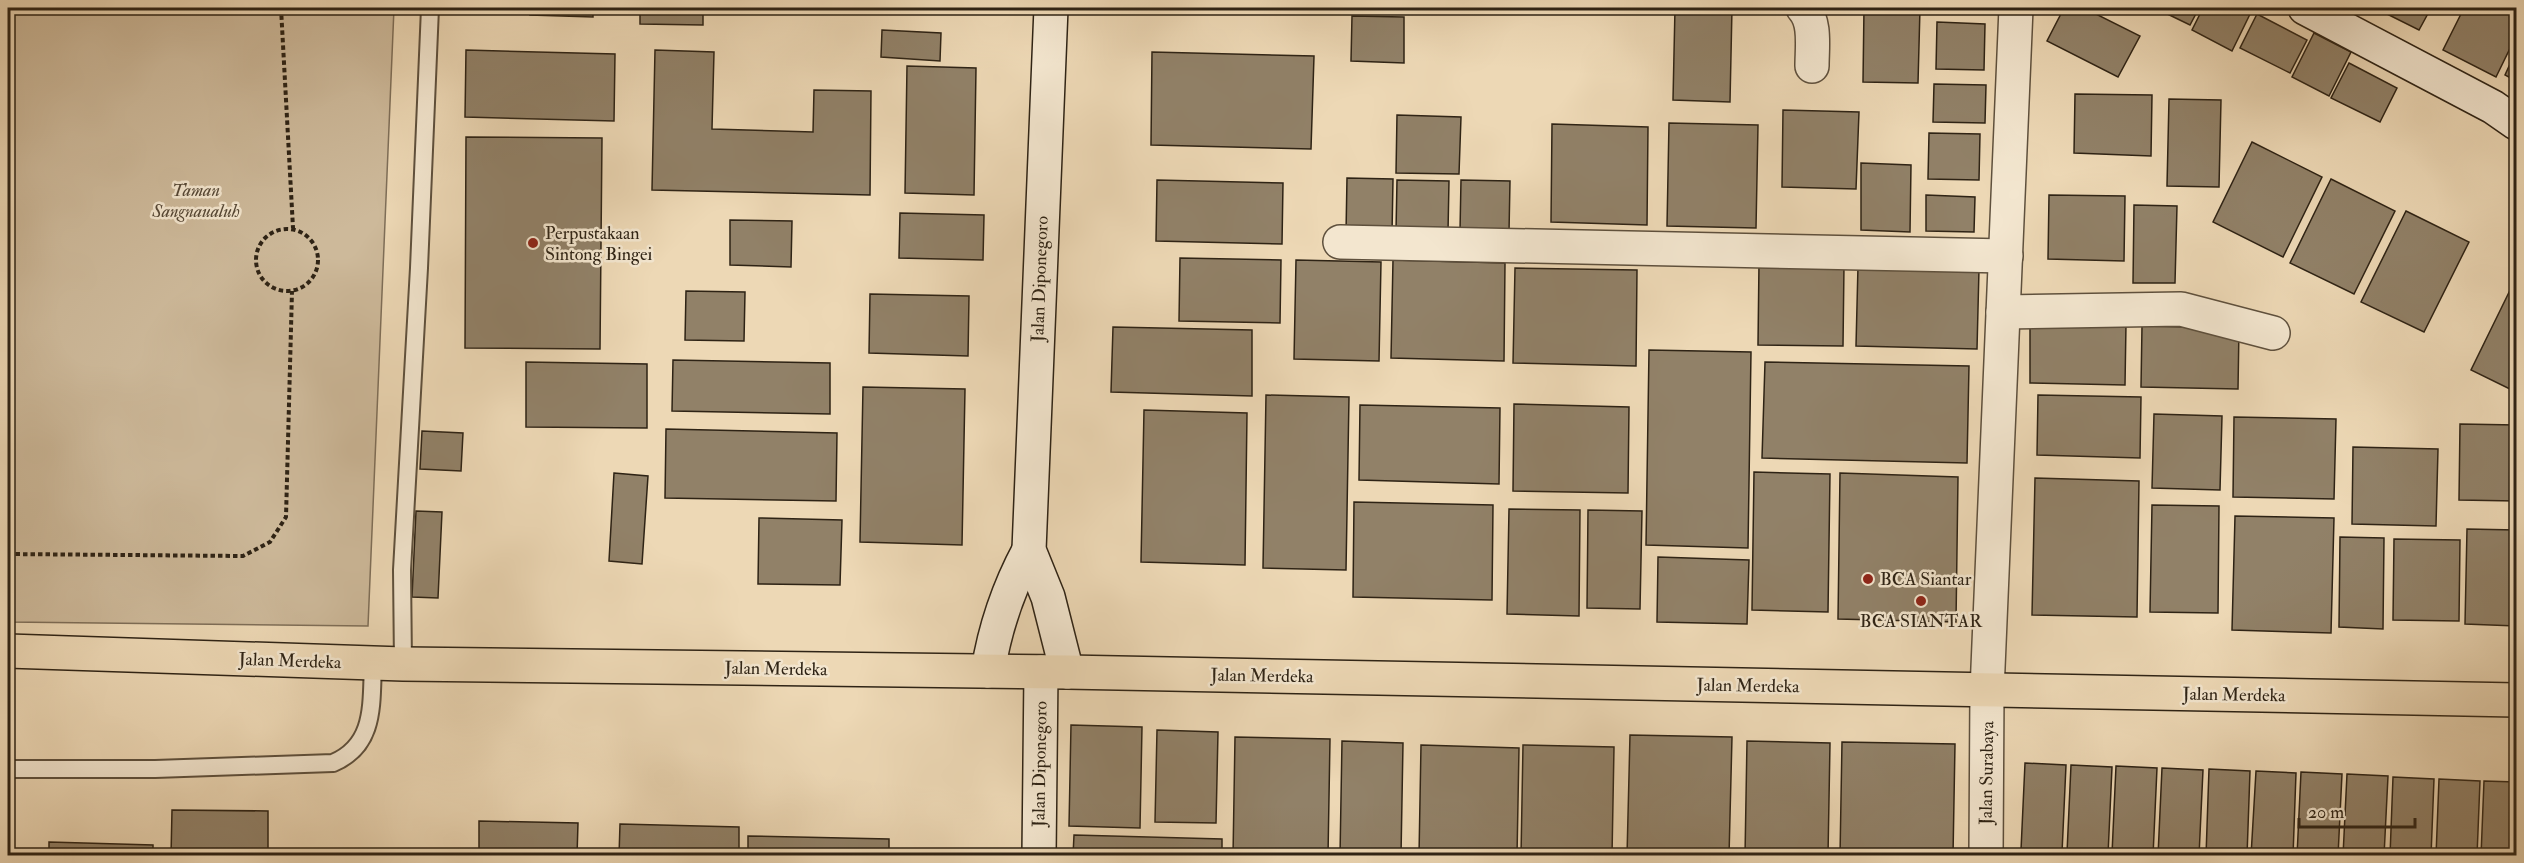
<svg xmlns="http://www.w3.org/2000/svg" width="2524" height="863" font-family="'IM FELL Double Pica',serif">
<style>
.green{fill:#cdb99a;stroke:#7e6e58;stroke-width:1.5}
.building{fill:#918168;stroke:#2e2315;stroke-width:1.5}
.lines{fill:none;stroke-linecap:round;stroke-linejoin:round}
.lane-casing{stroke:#5e503d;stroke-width:20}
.street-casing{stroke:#5e503d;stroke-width:36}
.secondary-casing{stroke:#2e2315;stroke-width:36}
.primary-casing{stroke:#2e2315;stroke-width:36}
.path{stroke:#2e2315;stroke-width:4;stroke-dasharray:4.5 3;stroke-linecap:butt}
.lane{stroke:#f3e6cf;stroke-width:16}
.street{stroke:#f3e6cf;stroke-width:33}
.secondary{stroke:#f3e6cf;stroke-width:33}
.primary{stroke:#edd8b5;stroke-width:33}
.poi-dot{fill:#8f2418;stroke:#f3e6cf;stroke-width:2}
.labels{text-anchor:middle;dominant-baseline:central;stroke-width:5;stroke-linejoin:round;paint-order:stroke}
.park-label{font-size:18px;font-style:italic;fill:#564836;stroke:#f3e6cf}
.poi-label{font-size:18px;fill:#2e2315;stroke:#f3e6cf;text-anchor:start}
.street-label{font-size:18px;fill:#2e2315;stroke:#f3e6cf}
</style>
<rect width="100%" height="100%" fill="#edd8b5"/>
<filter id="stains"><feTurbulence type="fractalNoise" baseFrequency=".00333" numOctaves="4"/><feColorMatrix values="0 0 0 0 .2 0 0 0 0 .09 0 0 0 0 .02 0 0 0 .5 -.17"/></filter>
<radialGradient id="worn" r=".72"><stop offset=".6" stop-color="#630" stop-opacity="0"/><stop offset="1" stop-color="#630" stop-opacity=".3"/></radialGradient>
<!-- green -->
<path class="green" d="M8,8h386l-26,618 -360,-4z"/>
<!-- building -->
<g class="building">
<path d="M530,8h63v9l-63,-2z"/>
<path d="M640,8h63v17l-63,-1z"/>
<path d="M1675,8h57l-2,94 -57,-2z"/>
<path d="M1864,8h56l-2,75 -55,-1z"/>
<path d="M2064,8h20l56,28 -22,41 -71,-36z"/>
<path d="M2155,8h44l-9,17z"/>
<path d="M2203,8h50l-21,43 -40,-21z"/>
<path d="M2375,8h56l-12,22z"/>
<path d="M2464,8h48l4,2v26l-20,41 -53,-27z"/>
<path d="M2257,14l50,26 -17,33 -50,-25z"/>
<path d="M1352,16l52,1v46l-53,-2z"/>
<path d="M1937,22l48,2 -1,46 -48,-1z"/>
<path d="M882,30l59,3 -1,28 -59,-4z"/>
<path d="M2314,33l37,19 -22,44 -37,-19z"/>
<path d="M466,50l149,4 -1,67 -149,-4z"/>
<path d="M655,50l59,2 -2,77 101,3 1,-42 57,1 -1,104 -218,-5z"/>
<path d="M2516,51v30l-11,-6z"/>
<path d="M1152,52l162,4 -3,93 -160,-4z"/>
<path d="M2349,63l48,25 -17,34 -49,-24z"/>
<path d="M907,66l69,2 -2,127 -69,-2z"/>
<path d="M1934,84l52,1 -1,38 -52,-1z"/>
<path d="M2075,94l77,1 -1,61 -77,-3z"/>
<path d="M2169,99l52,1 -2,87 -52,-1z"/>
<path d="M1783,110l76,2 -3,77 -74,-2z"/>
<path d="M1397,115l64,2 -2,57 -63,-1z"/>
<path d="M1669,123l89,2 -2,103 -89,-2z"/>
<path d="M1552,124l96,3 -1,98 -96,-3z"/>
<path d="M1929,133l51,1 -1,46 -51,-1z"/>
<path d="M466,137l136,1 -2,211 -135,-1z"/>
<path d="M2252,142l70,35 -39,80 -70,-35z"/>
<path d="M1861,163l50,2 -1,67 -49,-2z"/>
<path d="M1347,178l46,1 -1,55 -46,-1z"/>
<path d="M2331,179l64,32 -41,83 -64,-31z"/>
<path d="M1157,180l126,3 -1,61 -126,-3z"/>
<path d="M1397,180l52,1 -1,51 -52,-1z"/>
<path d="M1461,180l49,1 -1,51 -49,-1z"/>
<path d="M1926,195l49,2 -1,35 -48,-1z"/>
<path d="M2049,195l76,1 -1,65 -76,-2z"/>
<path d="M2134,205l43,1 -2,77h-42z"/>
<path d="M2406,211l63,31 -45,90 -63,-30z"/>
<path d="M900,213l84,2 -1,45 -84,-2z"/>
<path d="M730,220l62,1 -1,46 -61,-2z"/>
<path d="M1180,258l101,2 -1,63 -101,-2z"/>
<path d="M1296,260l85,2 -2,99 -85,-2z"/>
<path d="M1393,260l112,3 -1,98 -113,-3z"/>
<path d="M1759,263l85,2 -1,81 -85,-1z"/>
<path d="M1858,266l121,3 -2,80 -121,-3z"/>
<path d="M1515,268l122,2 -1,96 -123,-3z"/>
<path d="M2516,278v114l-45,-22z"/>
<path d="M686,291l59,1 -1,49 -59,-1z"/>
<path d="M870,294l99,2 -1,60 -99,-3z"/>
<path d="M2030,322l96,2 -1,61 -95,-2z"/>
<path d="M2142,326l97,2 -1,61 -97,-2z"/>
<path d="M1113,327l139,3v66l-141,-4z"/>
<path d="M1649,350l102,2 -3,196 -102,-3z"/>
<path d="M673,360l157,3v51l-158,-3z"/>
<path d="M526,362l121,2v64l-121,-1z"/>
<path d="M1765,362l204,4 -2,97 -205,-5z"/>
<path d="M863,387l102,2 -3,156 -102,-3z"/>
<path d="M1266,395l83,2 -3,173 -83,-2z"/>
<path d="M2038,395l103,2 -1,61 -103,-3z"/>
<path d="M1514,404l115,3 -1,86 -115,-2z"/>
<path d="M1360,405l140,3 -1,76 -140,-4z"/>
<path d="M1144,410l103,3 -2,152 -104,-3z"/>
<path d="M2154,414l68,2 -2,74 -68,-2z"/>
<path d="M2234,417l102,2 -2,80 -101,-2z"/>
<path d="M2460,424l56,1v76l-57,-1z"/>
<path d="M666,429l171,4 -1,68 -171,-3z"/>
<path d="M422,431l41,2 -2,38 -41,-2z"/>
<path d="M2353,447l85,2 -2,77 -84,-2z"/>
<path d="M1754,472l76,2 -2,138 -76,-2z"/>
<path d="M614,473l34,3 -6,88 -33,-3z"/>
<path d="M1840,473l118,4 -2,145 -118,-3z"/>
<path d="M2035,478l104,3 -2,136 -105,-2z"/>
<path d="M1354,502l139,3 -1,95 -139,-3z"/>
<path d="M2152,505l67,1 -1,107 -68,-1z"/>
<path d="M1509,509l71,1 -1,106 -72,-2z"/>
<path d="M1588,510l54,1 -2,98 -53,-1z"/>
<path d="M416,511l26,1 -4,86 -26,-1z"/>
<path d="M2235,516l99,2 -3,115 -99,-3z"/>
<path d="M759,518l83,2 -2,65 -82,-1z"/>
<path d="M2467,529l49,1v96l-51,-2z"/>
<path d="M2340,537l44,1 -1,91 -44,-2z"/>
<path d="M2394,539l66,1 -1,81 -66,-1z"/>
<path d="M1658,557l91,3 -2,64 -90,-2z"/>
<path d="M1071,725l71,2 -2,101 -71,-2z"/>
<path d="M1157,730l61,2 -2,91 -61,-1z"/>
<path d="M1630,735l102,2 -3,119h-102z"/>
<path d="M1235,737l95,2 -2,117h-95z"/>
<path d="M1342,741l61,2 -2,113h-61z"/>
<path d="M1747,741l83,2 -2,113h-83z"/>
<path d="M1842,742l113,2 -2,112h-113z"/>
<path d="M1421,745l98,3 -2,108h-98z"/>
<path d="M1523,745l91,2 -2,109h-91z"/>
<path d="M2025,763l41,2 -4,88 -41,-3z"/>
<path d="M2071,765l41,2 -4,88 -41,-2z"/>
<path d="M2116,766l41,2 -4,88 -41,-2z"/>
<path d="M2162,768l41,2 -4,86h-41z"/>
<path d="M2209,769l41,2 -3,85h-41z"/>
<path d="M2256,771l40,2 -3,83h-42z"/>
<path d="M2301,772l41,2 -4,82h-41z"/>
<path d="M2347,774l41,2 -4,80h-41z"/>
<path d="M2393,777l41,2 -3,77h-41z"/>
<path d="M2439,779l41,2 -3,75h-41z"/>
<path d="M2484,781l32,1v74h-35z"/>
<path d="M172,810l96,1v45h-97z"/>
<path d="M479,821l99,2 -1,33h-98z"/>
<path d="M620,824l119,3v29h-120z"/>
<path d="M1074,835l148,4v17h-149z"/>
<path d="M748,836l141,3v17h-141z"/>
<path d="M49,842l104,3v11h-104z"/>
<path d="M420,851l49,1v4h-49z"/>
<path d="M342,853l52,2v1h-52z"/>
</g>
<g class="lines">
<defs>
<g id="lane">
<path d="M403,664l-1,-94 17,-302 11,-260"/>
<path d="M8,769h147l178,-6c43,-18 38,-60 40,-99"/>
</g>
<g id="street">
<path d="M1803,8c13,14 9,39 9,58"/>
<path d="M1340,242l666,14"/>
<path d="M2003,312l178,-3 92,24"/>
<path d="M1986,856l1,-165 29,-683"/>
</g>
<g id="secondary">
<path d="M1051,8l-22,542 19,47 19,75"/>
<path d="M2305,8l188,99 23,16"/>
<path d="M988,671c7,-44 20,-82 41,-121"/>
<path d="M1039,856l2,-184"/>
</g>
<path id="primary" d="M8,651l395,13 664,8 1449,28"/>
</defs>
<!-- lane casing -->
<use href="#lane" class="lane-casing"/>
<!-- street casing -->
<use href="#street" class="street-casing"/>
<!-- secondary casing -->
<use href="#secondary" class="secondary-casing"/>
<!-- primary casing -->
<use href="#primary" class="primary-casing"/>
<!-- path -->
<g class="path">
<path d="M281,8l12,220"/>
<circle cx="287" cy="260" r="31"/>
<path d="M8,554l235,2 27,-14 16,-25 6,-226"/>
</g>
<!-- lane -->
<use href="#lane" class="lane"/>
<!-- street -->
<use href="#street" class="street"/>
<!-- secondary -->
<use href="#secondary" class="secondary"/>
<!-- primary -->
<use href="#primary" class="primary"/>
</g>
<!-- markers -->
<g class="poi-dot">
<circle cx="533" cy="243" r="6"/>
<circle cx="1868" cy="579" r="6"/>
<circle cx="1921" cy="601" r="6"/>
</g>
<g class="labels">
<!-- park labels -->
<g class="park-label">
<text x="196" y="190">Taman<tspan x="196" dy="21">Sangnaualuh</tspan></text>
</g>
<!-- poi labels -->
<g class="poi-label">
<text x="545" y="233">Perpustakaan<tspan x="545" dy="21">Sintong Bingei</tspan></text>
<text x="1880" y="579">BCA Siantar</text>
<text x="1921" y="621" text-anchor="middle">BCA SIANTAR</text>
</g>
<!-- street labels -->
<g class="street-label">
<text transform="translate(1040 279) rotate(-88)">Jalan Diponegoro</text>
<text transform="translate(290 661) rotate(2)">Jalan Merdeka</text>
<text transform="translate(776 669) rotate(1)">Jalan Merdeka</text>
<text transform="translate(1262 676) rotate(1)">Jalan Merdeka</text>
<text transform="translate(1748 686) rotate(1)">Jalan Merdeka</text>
<text transform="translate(2234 695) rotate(1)">Jalan Merdeka</text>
<text transform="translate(1040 764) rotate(-89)">Jalan Diponegoro</text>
<text transform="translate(1987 773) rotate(-89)">Jalan Surabaya</text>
</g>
</g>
<!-- margin -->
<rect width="2524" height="863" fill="none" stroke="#edd8b5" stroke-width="30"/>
<rect x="9" y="9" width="2506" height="845" fill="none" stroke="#2e2315" stroke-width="3"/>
<rect x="15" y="15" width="2494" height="833" fill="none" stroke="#2e2315" stroke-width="1.5"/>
<!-- scale -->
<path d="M2299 818v9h116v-9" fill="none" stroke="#2e2315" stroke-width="3"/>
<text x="2308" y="818" font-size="18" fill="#2e2315" stroke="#f3e6cf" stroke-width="4.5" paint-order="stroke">20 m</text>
<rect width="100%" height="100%" filter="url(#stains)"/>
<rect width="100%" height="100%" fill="url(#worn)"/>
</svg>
